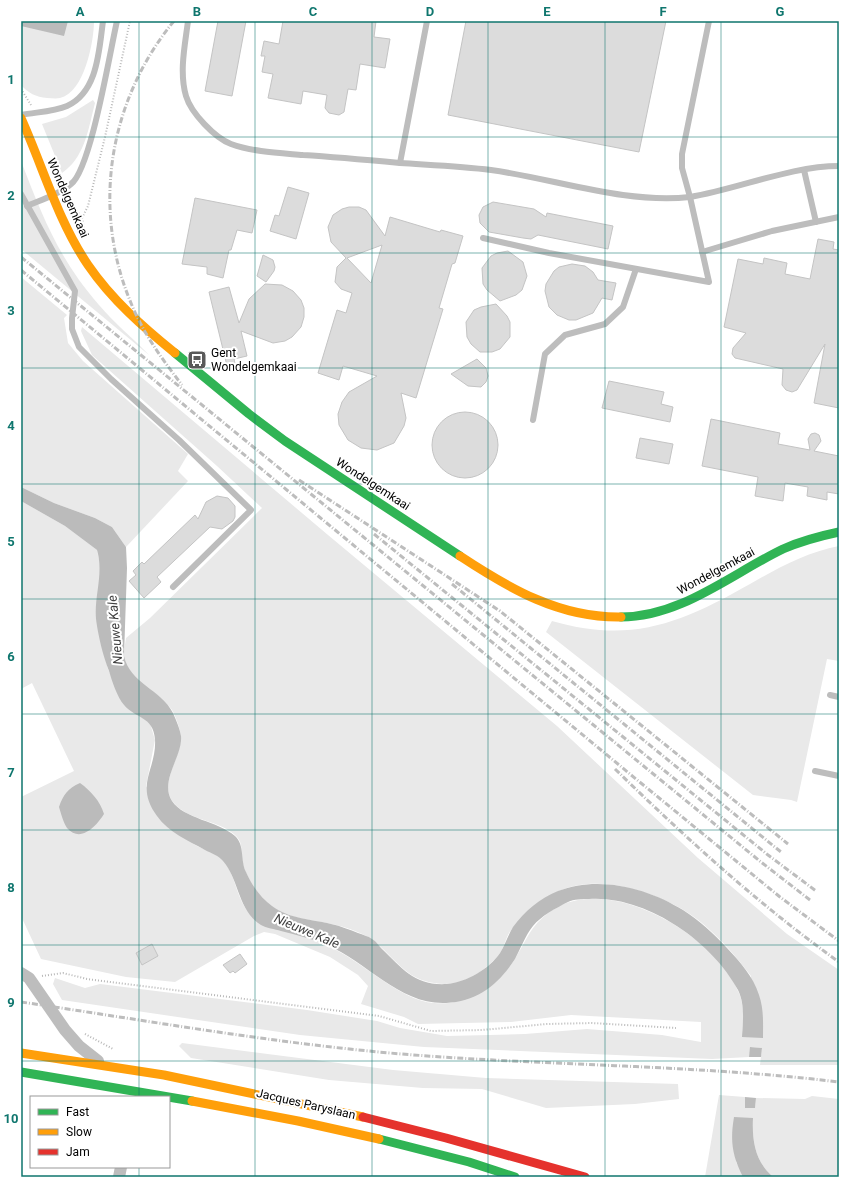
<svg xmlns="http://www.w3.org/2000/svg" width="860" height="1198" font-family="Roboto,sans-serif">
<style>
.green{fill:#e9e9e9}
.water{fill:#bbb}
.building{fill:#dcdcdc;stroke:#c4c4c4;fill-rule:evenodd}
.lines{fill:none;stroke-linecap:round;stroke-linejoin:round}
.path{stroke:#b8b8b8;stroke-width:2;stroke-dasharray:1 2;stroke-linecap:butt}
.lane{stroke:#bdbdbd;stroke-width:6}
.street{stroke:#bdbdbd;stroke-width:12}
.fast{stroke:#30b455;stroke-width:9}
.slow{stroke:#ff9f0a;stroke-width:9}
.jam{stroke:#e5322d;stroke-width:9}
.rail{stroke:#bdbdbd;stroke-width:3;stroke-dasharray:6 2 1 2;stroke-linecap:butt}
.grid{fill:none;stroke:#0f766e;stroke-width:1;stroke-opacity:0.55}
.labels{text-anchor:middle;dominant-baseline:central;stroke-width:4;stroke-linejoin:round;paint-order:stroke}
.street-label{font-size:12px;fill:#000;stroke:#fff}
.poi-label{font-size:12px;fill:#000;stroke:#fff;text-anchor:start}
.water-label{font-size:13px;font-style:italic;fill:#3f3f3f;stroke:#fff}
.neatline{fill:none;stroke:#0f766e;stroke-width:1.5}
.grid-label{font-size:13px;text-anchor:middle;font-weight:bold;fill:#0f766e}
</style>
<rect width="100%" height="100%" fill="#fff"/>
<!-- green -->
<g class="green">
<path d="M21,21h73c0,21 -10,72 -34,77 -4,1 -9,0 -13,0 -11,-1 -19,-5 -26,-13z"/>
<path d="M93,100l2,3 -1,4c-6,24 -10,51 -32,66l-20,-49 24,-7z"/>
<path d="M21,161c22,57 38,98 78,144 15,18 34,33 50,50l-128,-106z"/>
<path d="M21,277l46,38 -3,3 4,25 15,18 105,93 -10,17 10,10 -62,66 -14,-20 -17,-9 -41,-15 -33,-16z"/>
<path d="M82,327l246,208 229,191 141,132 89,76 52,36v95h-79l2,-17 -11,-1 -2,10 -37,2 -288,-12 -124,-12 -238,-35 -9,-16 2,-6 30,10 15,-4 207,26 70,11 23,7 47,8 78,-2 62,-5 75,6 39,7v-20l-130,-7 -60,7 -93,2 -14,-7 -43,-13 7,-18 -10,-11 -28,-18 -55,-23 -11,-2 -10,4 -79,46 -49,-5 -85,-18 -20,-43v-119l53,-26 -42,-88 -11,6v-188l44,25 32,24 4,19 -5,48 12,52 16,36 26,18 5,17 -9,46c13,17 26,38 42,54 9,9 27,10 35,20 13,15 13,39 27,54 4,4 13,6 18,8 20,9 41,15 60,24 33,14 72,55 106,57 33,3 64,-17 81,-44 13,-22 17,-36 39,-50 58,-35 162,27 185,84 6,14 4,29 3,44l9,-61c-18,-24 -42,-51 -69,-67 -34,-19 -85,-35 -123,-18 -9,4 -40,30 -47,38 -6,6 -7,17 -12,24 -12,16 -34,31 -55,31 -31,-1 -41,-14 -61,-34 -5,-4 -9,-9 -14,-12 -11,-6 -26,-12 -39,-14 -20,-5 -44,-5 -61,-19 -12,-10 -26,-30 -28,-46 -1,-8 1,-15 -5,-22 -17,-18 -48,-15 -64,-35 -15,-18 9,-46 8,-66 -1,-7 -5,-19 -9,-26 -13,-19 -46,-29 -48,-53 0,-6 1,-13 2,-19l24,-20 112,-110 -45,-42 -125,-111 -11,-24z"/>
<path d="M839,546v115l-12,-2 -30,143 -6,-2 -38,-5 -207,-163 6,-11c80,23 129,2 198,-37 28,-16 57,-32 89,-38z"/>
<path d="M182,1043l211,27 93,8 192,6 1,15 -44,5 -89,4 -64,-19 -59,-1 -94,-8 -138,-22 -12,-12z"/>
<path d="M719,1095l26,2v10l10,1 1,-10 49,1 7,-3 27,3v78h-66c-18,-16 -21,-36 -20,-59l-17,44 8,15h-39z"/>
</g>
<!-- water -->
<g class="water">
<path d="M21,21h47l-4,15 -43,-10z"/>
<path d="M21,487l33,16 41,15 17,9 14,20 1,21 -3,88c6,28 37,33 49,57 3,7 7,16 8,23 2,20 -22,45 -9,65 12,18 46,20 63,35 10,9 5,24 11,36 5,12 15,26 26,34 17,13 39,13 59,18 10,2 19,6 27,9 5,2 10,3 14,6 4,2 7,7 10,10 21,20 33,37 65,35 20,-2 42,-15 53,-31 5,-8 8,-18 13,-26 11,-15 27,-29 45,-36 40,-16 90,-3 125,19 16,10 31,24 44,38 13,14 26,28 32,47 5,14 4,29 4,43l-21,-1c1,-16 3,-33 -4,-47 -26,-49 -93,-95 -149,-91 -7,0 -15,0 -21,3 -12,6 -27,14 -35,24 -8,10 -12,22 -18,33 -16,25 -38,43 -69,44 -46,2 -79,-41 -119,-58 -15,-6 -30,-10 -46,-14 -6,-2 -15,-3 -20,-6 -23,-14 -22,-46 -38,-64 -4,-5 -12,-8 -18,-11 -16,-9 -37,-18 -48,-34 -23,-31 0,-47 -2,-77 -2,-23 -19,-20 -31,-34 -7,-8 -12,-24 -15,-34 -6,-15 -11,-36 -13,-52 -2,-24 8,-45 1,-69l-32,-24 -44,-25z"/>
<path d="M80,783c11,8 20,18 24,31 -7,11 -23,30 -37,14 -4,-6 -6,-15 -8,-21 4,-12 9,-19 21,-24z"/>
<path d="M750,1047l12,1 -1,9h-12z"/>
<path d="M745,1097l11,1 -1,10h-10z"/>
<path d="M734,1117l19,1c-1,23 2,43 20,59h-30c-11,-22 -13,-36 -9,-60z"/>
</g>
<!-- building -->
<g class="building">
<path d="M218,21h28l-14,75 -27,-5z"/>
<path d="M283,21h93l-2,16 16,2 -5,29 -25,-4 -4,26 -8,-1 -4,23 -5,3 -10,-2 -4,-5 2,-13 -24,-4 -2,13 -33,-6 5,-24 -11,-2 3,-16h-4l3,-15 15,3z"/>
<path d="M466,21h200l-27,131 -191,-37z"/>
<path d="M288,187l21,6 -13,46 -26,-8 5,-16 4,1z"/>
<path d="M195,198l62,12 -5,23 -15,-3 -6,20h-2l-6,28 -16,-4v-7l-25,-3z"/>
<path d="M493,202l41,7 12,8 1,-4 66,13 -5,23 -70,-14 -7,4 -8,-1 -34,-6 -9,-9 -1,-8 4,-8z"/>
<path d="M349,207h10l7,3 19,26 5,-19 50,15 1,-2 22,6 -8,27 -3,1 -13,44 4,1 -27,89 -15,-5 5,25 -2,8 -10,17 -17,7 -16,-2 -13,-8 -9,-15 -1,-11 4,-12 7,-10 28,-16 -34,-10 -4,14 -21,-7 19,-63 9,3 6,-20 -11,-4 -6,-7 2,-15 9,-9 -15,-16 -3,-15 5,-12 9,-6zM382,245l-11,38 -24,-25z"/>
<path d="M818,239l16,3 -1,7 6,1v158l-25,-5 11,-59 -28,46 -5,2 -6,-2 -4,-5 1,-16 -48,-11 -3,-4 1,-6 13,-15 -22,-6 14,-68 25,5 1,-6 23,5 -2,11 25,5z"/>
<path d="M508,251l15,11 4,14 -5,14 -6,5 -16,6 -13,-11 -4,-6 -1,-16 9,-12 6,-3z"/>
<path d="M263,255l10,5 2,7 -1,4 -8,11 -9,-6z"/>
<path d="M572,264l13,2 8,6 5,8 18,3 -4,17 -10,-2 -9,15 -17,7h-7l-12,-5 -8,-8 -4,-16 1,-7 8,-13 5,-4z"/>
<path d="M265,284l17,1 11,6 8,9 3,8v9l-3,10 -9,10 -7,4 -12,2 -32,-12 6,25 -13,3 2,9 -8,2 -19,-78 20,-5 10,36 10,-24z"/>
<path d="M496,304l11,12 3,6v15l-10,12 -8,3h-12l-9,-8 -4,-7 -1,-15 8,-12 7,-3z"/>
<path d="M477,359l9,9 2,8 -2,6 -5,5 -13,-1 -17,-12z"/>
<path d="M609,381l55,11 -3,12 12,3 -3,15 -68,-14z"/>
<circle cx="465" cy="445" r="33"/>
<path d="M711,419l69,14 -2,11 32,6 -2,-11 3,-5 4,-1 4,2 2,6 -7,10 25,5v38l-12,-2v8l-20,-4 1,-9 -23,-4 -2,18 -28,-5 3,-19 -56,-11z"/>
<path d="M640,438l33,6 -4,20 -33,-6z"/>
<path d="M217,496l11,2 7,8v11l-2,4 -11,8 -12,-2 -53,50 4,5 -17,16 -15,-17 7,-6 -3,-4 9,-9 2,2 51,-49 3,4 8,-17z"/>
<path d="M152,944l6,12 -16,9 -6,-12z"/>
<path d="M240,954l7,10 -12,9 -2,-2 -3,2 -7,-8z"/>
</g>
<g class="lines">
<!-- path -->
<g class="path">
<path d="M21,89l10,16"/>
<path d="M75,208l7,10 2,10"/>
<path d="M82,218l6,-12 17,-69 25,-116"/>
<path d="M42,976l21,-3 24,6 292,37 52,15 51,-1 65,-6 45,-1 84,5"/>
<path d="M85,1034l28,15"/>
</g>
<!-- lane -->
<g class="lane">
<path d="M188,21c-3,24 -9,51 -2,75 5,17 29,42 45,48 22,8 49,9 72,11 32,2 65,5 97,8"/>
<path d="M427,21l-27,142c30,2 61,3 91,7 65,9 133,34 199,27l19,85 -160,-29 -66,-15"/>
<path d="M709,21l-27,133v14l8,29c49,-8 100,-31 149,-31"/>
<path d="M21,115c15,-3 32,-3 46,-9 31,-14 32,-56 36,-85"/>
<path d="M804,170l12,52"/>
<path d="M21,194l54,97 -3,27v11l7,18 32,32 68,61 72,70 -78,77"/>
<path d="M27,206c14,-6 33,-12 44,-22 20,-15 39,-133 46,-163"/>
<path d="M702,252l70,-21 67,-14"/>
<path d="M533,420l12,-66 20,-19 40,-11 18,-17 13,-38"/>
<path d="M830,695l9,2"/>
<path d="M815,771l24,5"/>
</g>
<!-- street -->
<g class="street">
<path d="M21,973l8,5 36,52 14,16 19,15"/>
<path d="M119,1177l2,-10"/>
</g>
<!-- fast -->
<g class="fast">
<path d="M175,353l74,61 36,27 175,115"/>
<path d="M621,617c60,0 110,-43 162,-68 18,-8 37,-13 56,-17"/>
<path d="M21,1072l171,29"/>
<path d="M379,1139l90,23 46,15"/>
</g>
<!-- slow -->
<g class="slow">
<path d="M21,118c22,49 37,103 67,147 24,35 55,62 87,88"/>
<path d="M460,556c50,33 100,62 161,61"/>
<path d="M21,1053l143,22 199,42"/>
<path d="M192,1101l106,20 81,18"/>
</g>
<!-- jam -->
<path class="jam" d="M363,1117l83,21 139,39"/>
<!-- rail -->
<g class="rail">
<path d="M174,21c-65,79 -83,187 -43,282 12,30 31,56 51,82"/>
<path d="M21,257l740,605 49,38"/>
<path d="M21,270l615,509 144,118 59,44"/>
<path d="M299,480l201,131 288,233"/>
<path d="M374,534l394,321 48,36"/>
<path d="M452,584l329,268"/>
<path d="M615,769c71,69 143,135 224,193"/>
<path d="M21,1002c123,18 245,40 369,51 149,13 300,11 449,29"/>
</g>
</g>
<!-- grid -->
<path class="grid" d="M139,21v1076M255,21v1156M372,21v1156M488,21v1156M605,21v1156M721,21v1156M21,137h818M21,253h818M21,368h818M21,484h818M21,599h818M21,714h818M21,830h818M21,945h818M21,1061h818M139,1167v10"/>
<!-- icons -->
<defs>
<symbol id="bus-square" viewBox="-11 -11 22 22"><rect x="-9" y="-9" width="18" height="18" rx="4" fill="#595959" stroke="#fff"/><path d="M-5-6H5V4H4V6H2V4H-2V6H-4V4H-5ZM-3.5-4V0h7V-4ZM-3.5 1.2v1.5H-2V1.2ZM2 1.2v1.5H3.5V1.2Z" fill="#fff"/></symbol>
</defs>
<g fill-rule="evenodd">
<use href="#bus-square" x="186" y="349" width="22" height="22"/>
</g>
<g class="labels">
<!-- street labels -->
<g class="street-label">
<text transform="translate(68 198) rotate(66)">Wondelgemkaai</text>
<text transform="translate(373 484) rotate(33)">Wondelgemkaai</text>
<text transform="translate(716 571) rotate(-28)">Wondelgemkaai</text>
<text transform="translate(306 1104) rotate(13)">Jacques Paryslaan</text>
</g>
<!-- poi labels -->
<g class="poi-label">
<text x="211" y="353">Gent<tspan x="211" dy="14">Wondelgemkaai</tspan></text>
</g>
<!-- water labels -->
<g class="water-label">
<text transform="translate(115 630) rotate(-95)">Nieuwe Kale</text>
<text transform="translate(307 931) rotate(23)">Nieuwe Kale</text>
</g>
</g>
<!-- border -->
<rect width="860" height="1198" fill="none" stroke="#ffffff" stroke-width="44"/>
<!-- legend -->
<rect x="30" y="1096" width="140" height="72" fill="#ffffff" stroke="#999999"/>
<rect x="38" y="1109" width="20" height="6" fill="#30b455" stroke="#999999"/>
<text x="66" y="1116" font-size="12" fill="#000000">Fast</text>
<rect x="38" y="1129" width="20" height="6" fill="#ff9f0a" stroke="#999999"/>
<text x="66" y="1136" font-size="12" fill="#000000">Slow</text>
<rect x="38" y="1149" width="20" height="6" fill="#e5322d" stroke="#999999"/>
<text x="66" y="1156" font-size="12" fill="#000000">Jam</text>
<rect x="22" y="22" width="816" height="1154" class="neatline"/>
<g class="grid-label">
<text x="80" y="16">A</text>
<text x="197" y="16">B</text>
<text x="313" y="16">C</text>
<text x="430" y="16">D</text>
<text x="547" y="16">E</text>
<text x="663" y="16">F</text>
<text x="780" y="16">G</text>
<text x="11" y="84">1</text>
<text x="11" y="200">2</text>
<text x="11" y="315">3</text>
<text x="11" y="430">4</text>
<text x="11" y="546">5</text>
<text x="11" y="661">6</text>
<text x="11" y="777">7</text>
<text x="11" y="892">8</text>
<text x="11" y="1007">9</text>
<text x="11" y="1123">10</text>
</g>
</svg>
